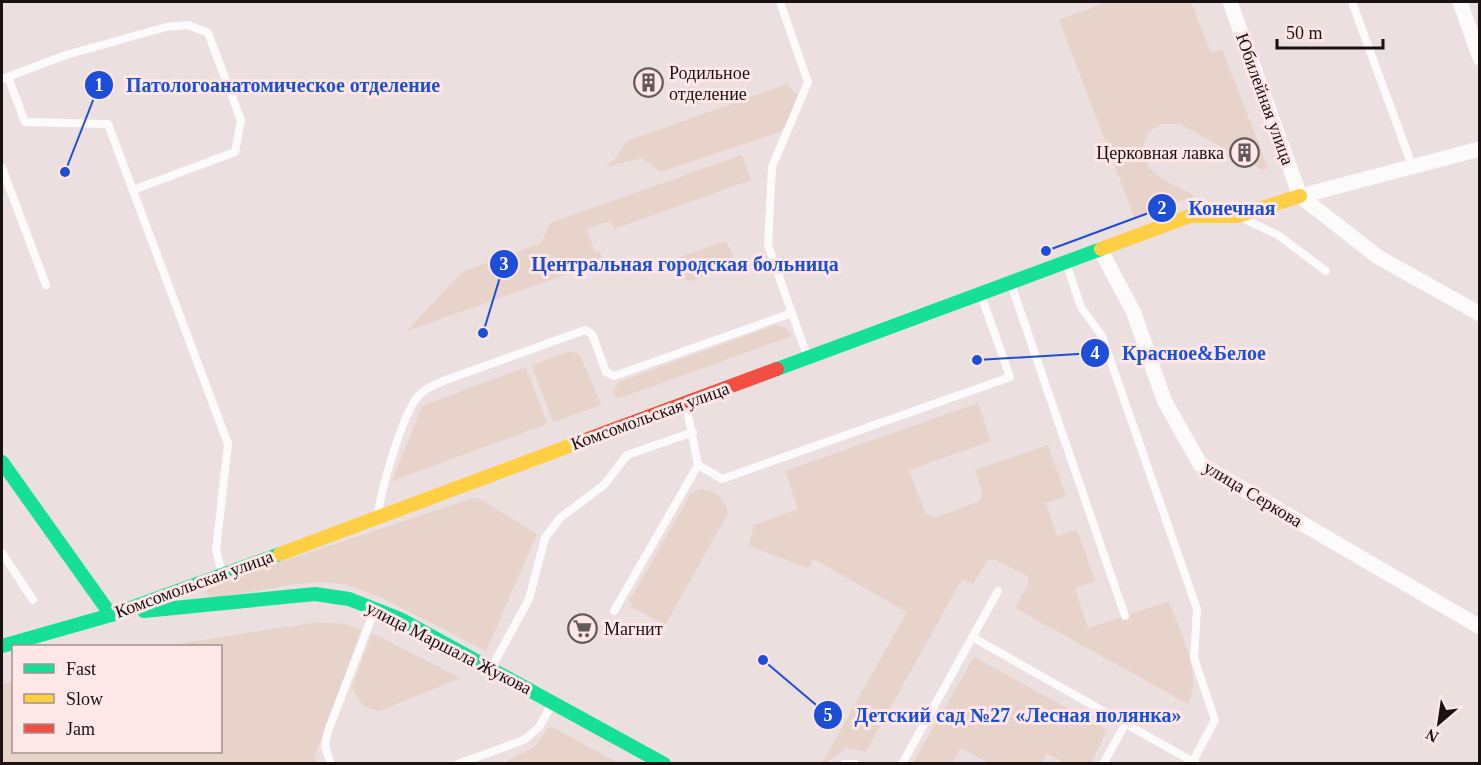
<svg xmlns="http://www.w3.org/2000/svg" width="1481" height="765" font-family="'Times New Roman',serif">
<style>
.green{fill:#e7d3c9}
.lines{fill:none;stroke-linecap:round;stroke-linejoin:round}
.lane{stroke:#fcfafa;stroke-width:8}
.street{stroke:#fcfafa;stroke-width:15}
.fast{stroke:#16e098;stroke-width:14}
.slow{stroke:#ffcf43;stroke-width:14}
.jam{stroke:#f24e42;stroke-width:14}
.labels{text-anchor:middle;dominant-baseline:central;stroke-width:6;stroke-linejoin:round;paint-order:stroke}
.poi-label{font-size:18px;fill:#1a1212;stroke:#fee7e6;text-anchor:start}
.street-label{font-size:18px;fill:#1a1212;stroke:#fee7e6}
.leader{fill:none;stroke:#1d4ed8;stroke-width:2}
.callout-dot{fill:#1d4ed8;stroke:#fee7e6;stroke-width:2}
.mark-label{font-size:18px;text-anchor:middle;font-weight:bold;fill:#fff}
.callout-label{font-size:20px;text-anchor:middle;font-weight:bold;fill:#1d4ed8;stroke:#fee7e6;stroke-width:6;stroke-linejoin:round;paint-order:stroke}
</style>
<rect width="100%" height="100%" fill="#ebdfdf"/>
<!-- green -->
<g class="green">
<path d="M1107,2h84l20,51 11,-4 46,119 -5,2 -14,-8 7,-12 -15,-9 -7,11 4,4 -58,-32h-19c-9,5 -16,11 -18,22 -4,28 33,39 52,50l-60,23 -76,-199z"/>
<path d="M787,84l10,11c-2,13 -7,28 -18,37l-119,40 -18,-14 -37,9 11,-9 11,-17z"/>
<path d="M742,155l9,25 -137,49 -3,-8 -24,8 8,24 5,-1 3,9 -196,70 55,-59 79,-29 9,-20z"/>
<path d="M726,241l9,19 -1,5 -43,16 -5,-1 -7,-18 1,-5z"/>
<path d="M776,325l10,3 6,8 -175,63 -4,-8 6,-9z"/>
<path d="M571,351l9,4 21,50 -48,17 -21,-57z"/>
<path d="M526,367l21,57 -155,57 30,-75z"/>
<path d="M978,403l13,38 -82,29 16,43 9,5 44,-16 5,-7 -8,-25 73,-25 18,51 -20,7 11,33 20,-6 18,51 -20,7 13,40 81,-27c10,30 35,73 19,103l-173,-96 13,-23v-9l-34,-17 -7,2 -14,23 -11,-5 -96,172 -20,-3 -20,15h-4l85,-151 -93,-53 -6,9 -59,-22 5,-21 44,-16 -13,-38z"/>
<path d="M700,489c16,2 24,9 28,24l-63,112 -33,-18 -2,-7 61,-107z"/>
<path d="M473,498l7,1 57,35 -51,117 -104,-53 -37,-14 -24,-2 -24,2 -84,14 -7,-5 5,-8z"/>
<path d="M318,622l27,2 16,6 -47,129 5,4h-317v-79l11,-2 1,70h206v-106h-55z"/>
<path d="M372,633l88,45 -81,33 -16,-5 -11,-19z"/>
<path d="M974,657l133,73 -16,33h-26l-18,-9 -5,9h-53l-28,-15 -9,15h-39z"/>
<path d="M550,726l69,37h-116l31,-16z"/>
</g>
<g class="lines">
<!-- lane -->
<g class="lane">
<path d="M1352,2l61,166"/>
<path d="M781,5l27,77 -36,85 -4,78 39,111"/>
<path d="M8,77l17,45 83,2 120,320 -12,106 6,23"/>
<path d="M2,79l64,-24 100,-28 22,-2 20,8 33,87 -6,32 -102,38"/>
<path d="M2,168l44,117"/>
<path d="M1244,219l34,16 48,36"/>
<path d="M1066,263l15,44 21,29 95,273 -3,49 21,62 -22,41"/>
<path d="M1011,284l114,332"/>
<path d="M698,465l24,14 288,-102 -29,-82"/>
<path d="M378,515c3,-26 23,-95 38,-116 6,-9 16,-13 27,-18l142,-51 7,4 14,38 8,4 178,-63"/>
<path d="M2,553l31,47"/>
<path d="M614,611l84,-146 -12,-60"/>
<path d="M972,637l225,127"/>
<path d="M492,667l37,-68 16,-61 15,-20 45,-34 22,-29 66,-23"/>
<path d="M331,764l-6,-18 3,-15 47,-122"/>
<path d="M458,764l66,-24 15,-13 13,-23"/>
<path d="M844,764h11"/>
<path d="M902,764l96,-173"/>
<path d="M1103,764l23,-41"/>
</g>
<!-- street -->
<g class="street">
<path d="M1230,2l70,194"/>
<path d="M1460,2l20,56"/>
<path d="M1300,196l78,61 102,57"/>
<path d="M1300,196l180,-47"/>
<path d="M1100,249l34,64 30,87 36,64 280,163"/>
</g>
<!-- fast -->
<g class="fast">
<path d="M777,369l324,-120"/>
<path d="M2,462l109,153"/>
<path d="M144,611l171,-17 34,5 51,20 264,145"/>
<path d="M2,646l109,-31 169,-61"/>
</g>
<!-- slow -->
<g class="slow">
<path d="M1101,249l89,-33h47l63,-20"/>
<path d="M280,554l308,-115"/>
</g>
<!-- jam -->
<path class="jam" d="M588,439l189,-70"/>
</g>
<!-- icons -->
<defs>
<symbol id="building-ring" viewBox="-11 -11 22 22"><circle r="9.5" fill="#fee7e6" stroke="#635a5a" stroke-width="1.5"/><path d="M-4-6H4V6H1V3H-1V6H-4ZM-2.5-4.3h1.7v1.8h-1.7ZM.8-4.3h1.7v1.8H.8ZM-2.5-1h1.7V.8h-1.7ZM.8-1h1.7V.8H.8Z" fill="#635a5a"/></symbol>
<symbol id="supermarket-ring" viewBox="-11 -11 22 22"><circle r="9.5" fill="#fee7e6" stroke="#635a5a" stroke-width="1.5"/><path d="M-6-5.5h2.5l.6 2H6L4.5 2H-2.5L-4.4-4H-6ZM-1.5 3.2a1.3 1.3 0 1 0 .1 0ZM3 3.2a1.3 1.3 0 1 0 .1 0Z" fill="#635a5a"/></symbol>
</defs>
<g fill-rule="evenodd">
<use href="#building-ring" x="632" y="66" width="33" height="33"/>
<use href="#building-ring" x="1228" y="136" width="33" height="33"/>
<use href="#supermarket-ring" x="566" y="612" width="33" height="33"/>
</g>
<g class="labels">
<!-- poi labels -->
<g class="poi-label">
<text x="669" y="73">Родильное<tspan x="669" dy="21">отделение</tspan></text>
<text x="1224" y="153" text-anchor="end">Церковная лавка</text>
<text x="604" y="629">Магнит</text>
</g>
<!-- street labels -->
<g class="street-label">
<text transform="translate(1265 99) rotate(70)">Юбилейная улица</text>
<text transform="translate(650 416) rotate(-20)">Комсомольская улица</text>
<text transform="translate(1253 494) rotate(31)">улица Серкова</text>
<text transform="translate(194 584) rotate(-20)">Комсомольская улица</text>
<text transform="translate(449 648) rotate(27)">улица Маршала Жукова</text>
</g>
</g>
<!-- callouts -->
<path class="leader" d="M65 172L99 85M1046 251L1162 208M483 333L504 264M977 360L1095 353M763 660L828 715"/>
<g class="callout-dot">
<circle cx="65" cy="172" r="6"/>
<circle cx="1046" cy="251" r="6"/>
<circle cx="483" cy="333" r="6"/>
<circle cx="977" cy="360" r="6"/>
<circle cx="763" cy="660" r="6"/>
<circle cx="99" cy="85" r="15"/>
<circle cx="1162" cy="208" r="15"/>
<circle cx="504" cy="264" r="15"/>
<circle cx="1095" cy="353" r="15"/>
<circle cx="828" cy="715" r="15"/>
</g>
<g class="mark-label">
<text x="99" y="91">1</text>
<text x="1162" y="214">2</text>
<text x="504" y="270">3</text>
<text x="1095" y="359">4</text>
<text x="828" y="721">5</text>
</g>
<g class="callout-label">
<text x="283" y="92">Патологоанатомическое отделение</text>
<text x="1232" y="215">Конечная</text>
<text x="685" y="271">Центральная городская больница</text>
<text x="1194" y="360">Красное&amp;Белое</text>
<text x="1018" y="722">Детский сад №27 «Лесная полянка»</text>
</g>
<!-- border -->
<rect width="1481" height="765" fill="none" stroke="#1a1212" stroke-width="6"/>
<!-- legend -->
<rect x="12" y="645" width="210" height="108" fill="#fee7e6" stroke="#a39291" stroke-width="1.5"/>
<rect x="24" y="664" width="30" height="9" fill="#16e098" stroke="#a39291" stroke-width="1.5"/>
<text x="66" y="675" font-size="18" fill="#1a1212">Fast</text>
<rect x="24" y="694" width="30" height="9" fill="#ffcf43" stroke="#a39291" stroke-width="1.5"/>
<text x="66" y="705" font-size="18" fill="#1a1212">Slow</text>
<rect x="24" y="724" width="30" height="9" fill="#f24e42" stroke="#a39291" stroke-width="1.5"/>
<text x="66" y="735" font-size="18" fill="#1a1212">Jam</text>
<!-- north arrow -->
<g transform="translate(1439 723) rotate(209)" stroke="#fee7e6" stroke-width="4.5" paint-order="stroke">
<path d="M0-4.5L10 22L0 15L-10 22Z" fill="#1a1212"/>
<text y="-9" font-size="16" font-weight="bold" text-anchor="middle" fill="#1a1212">N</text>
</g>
<!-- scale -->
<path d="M1277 39v9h106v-9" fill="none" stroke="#1a1212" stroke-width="3"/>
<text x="1286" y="39" font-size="18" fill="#1a1212" stroke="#fee7e6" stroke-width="4.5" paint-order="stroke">50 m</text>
</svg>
